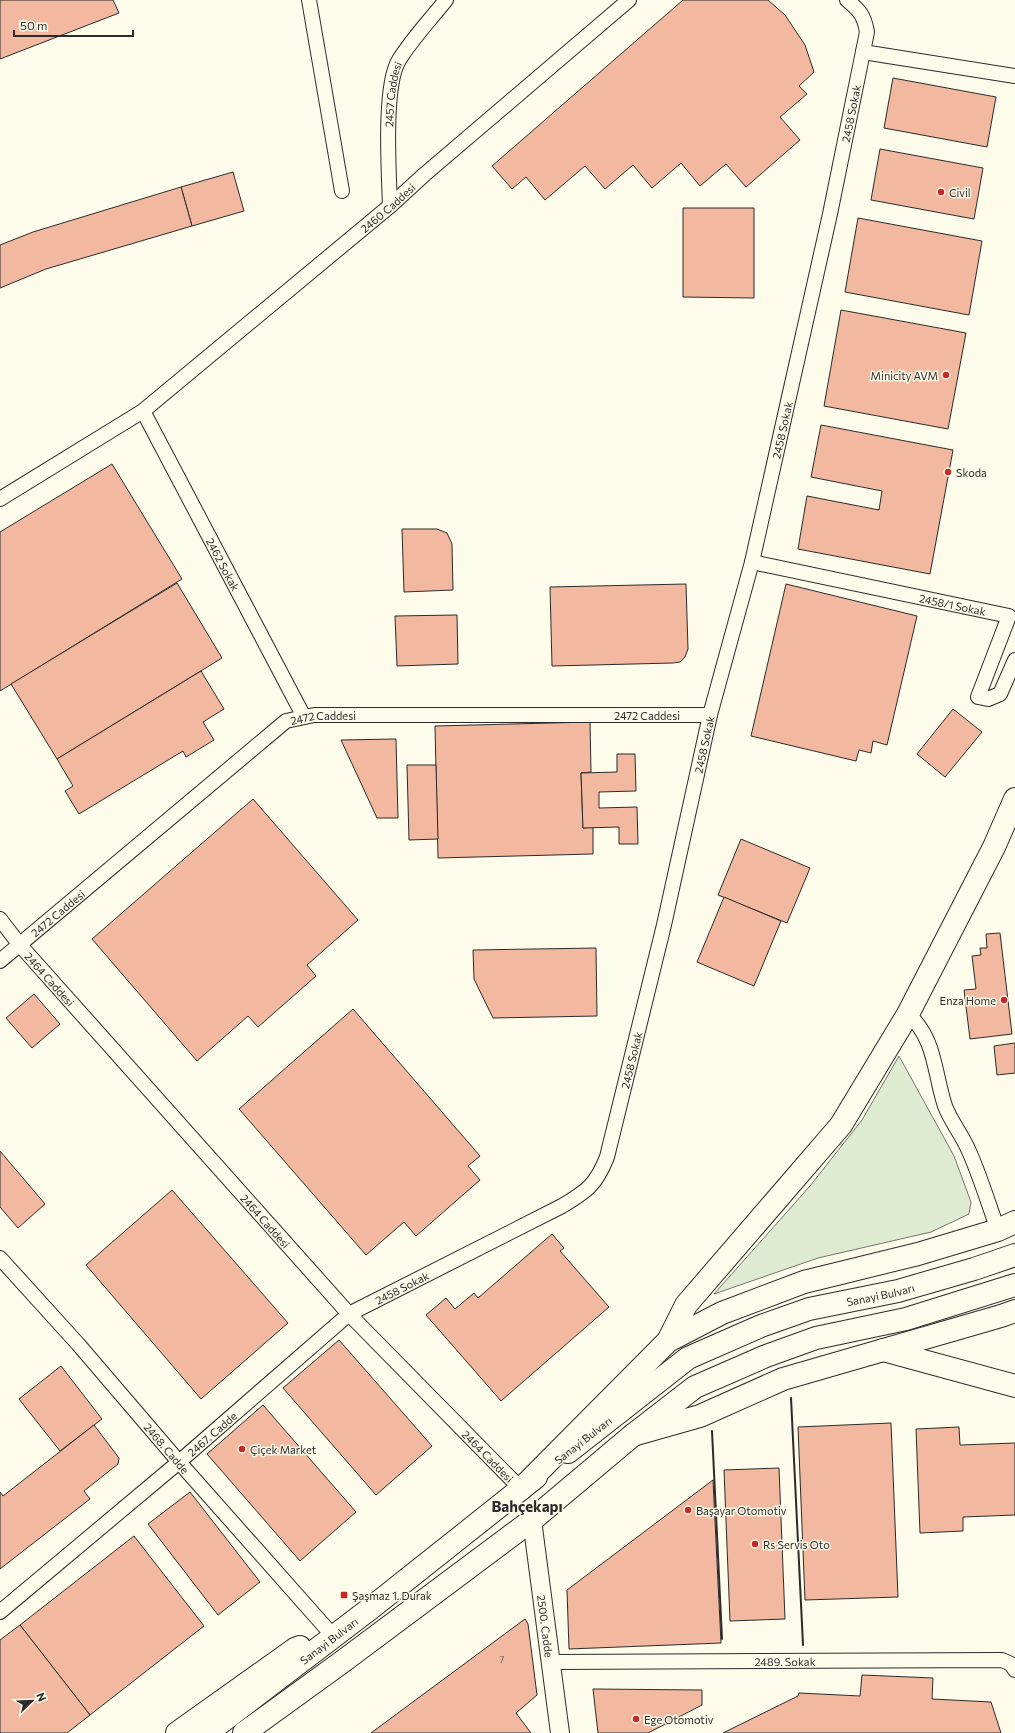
<svg xmlns="http://www.w3.org/2000/svg" width="1015" height="1733" font-family="Commissioner,sans-serif">
<style>
.green{fill:#deebd1;stroke:#74746e}
.building{fill:#f2b8a0;stroke:#2b2b2b}
.lines{fill:none;stroke-linecap:round;stroke-linejoin:round}
.minor-casing{stroke:#2b2b2b;stroke-width:16}
.tertiary-casing{stroke:#2b2b2b;stroke-width:20}
.primary-casing{stroke:#2b2b2b;stroke-width:24}
.trunk-casing{stroke:#2b2b2b;stroke-width:24}
.minor{stroke:#fdfbea;stroke-width:14}
.tertiary{stroke:#fdfbea;stroke-width:18}
.primary{stroke:#fdfbea;stroke-width:22}
.trunk{stroke:#fdfbea;stroke-width:22}
.wall{stroke:#2b2b2b;stroke-width:2}
.poi-dot{fill:#c62828;stroke:#fdfbea;stroke-width:1.5}
.labels{text-anchor:middle;dominant-baseline:central;stroke-width:3;stroke-linejoin:round;paint-order:stroke}
.number-label{font-size:9px;fill:#5d4e48}
.street-label{font-size:11px;fill:#2b2b2b;stroke:#fdfbea}
.poi-label{font-size:11px;fill:#2b2b2b;stroke:#fdfbea;text-anchor:start}
.district-label{font-size:15px;font-weight:bold;fill:#2b2b2b;stroke:#fdfbea}
</style>
<rect width="100%" height="100%" fill="#fdfbea"/>
<!-- green -->
<path class="green" d="M899,1056l55,100 17,46 -2,12 -38,18 -113,26 -104,36 96,-108 52,-66z"/>
<!-- building -->
<g class="building">
<path d="M0,0h113l6,13 -119,46z"/>
<path d="M683,0h85l17,15 20,30 9,27 -15,14 8,8 -27,23 20,23 -54,47 -20,-23 -26,22 -19,-23 -29,25 -19,-23 -28,24 -20,-23 -40,34 -19,-23 -14,12 -20,-23z"/>
<path d="M893,78l103,19 -9,50 -103,-19z"/>
<path d="M880,149l103,19 -9,51 -103,-19z"/>
<path d="M233,172l11,39 -52,15 -11,-39z"/>
<path d="M181,187l11,39 -146,43 -46,19v-43l33,-13z"/>
<path d="M683,208h71v90l-71,-1z"/>
<path d="M858,218l124,23 -13,74 -124,-23z"/>
<path d="M841,310l125,23 -18,96 -124,-23z"/>
<path d="M821,425l132,25 -23,124 -132,-25 9,-53 72,14 3,-19 -71,-14z"/>
<path d="M112,464l70,115 -182,112v-159z"/>
<path d="M402,529h35l10,4 5,11 1,46 -49,2z"/>
<path d="M177,583l45,75 -165,101 -46,-75z"/>
<path d="M686,584l2,65 -3,8 -5,5 -7,1 -121,3 -2,-79z"/>
<path d="M786,584l131,32 -30,129 -14,-4 -2,12 -12,-3 -3,11 -105,-25z"/>
<path d="M457,615l1,49 -61,2 -2,-50z"/>
<path d="M201,671l23,38 -21,13 11,18 -28,17 -3,-6 -104,63 -14,-23 8,-5 -16,-27z"/>
<path d="M953,709l29,23 -37,45 -28,-23z"/>
<path d="M590,722l1,50 -10,1 2,55 10,-1v27l-155,4 -3,-132z"/>
<path d="M396,739l2,79h-21l-36,-78z"/>
<path d="M617,754h18l1,37 -37,1v16l38,-1 1,37h-19v-17l-36,1 -2,-55 36,-1z"/>
<path d="M407,765h29l2,74 -29,1z"/>
<path d="M253,799l105,121 -51,45 9,11 -58,51 -10,-11 -51,45 -105,-122z"/>
<path d="M741,839l69,29 -23,55 -69,-28z"/>
<path d="M724,897l57,24 -27,65 -57,-24z"/>
<path d="M1000,933l12,101 -42,5 -6,-49 12,-1 -4,-33 9,-1 -1,-7h7l-1,-14z"/>
<path d="M596,948l1,68 -104,2 -19,-39 -1,-29z"/>
<path d="M34,994l26,30 -28,24 -26,-30z"/>
<path d="M353,1009l127,147 -12,10 12,14 -64,56 -12,-14 -38,33 -127,-146z"/>
<path d="M1015,1043v30l-18,2 -3,-29z"/>
<path d="M0,1151l45,53 -27,24 -18,-21z"/>
<path d="M172,1190l116,133 -87,76 -115,-134z"/>
<path d="M552,1234l12,14 -4,3 49,56 -108,94 -75,-86 20,-17 9,11 19,-16 4,5z"/>
<path d="M339,1340l93,106 -56,49 -93,-107z"/>
<path d="M61,1366l41,53 -42,32 -41,-52z"/>
<path d="M263,1405l93,107 -56,49 -93,-107z"/>
<path d="M891,1423l7,174 -93,3 -7,-173z"/>
<path d="M94,1425l25,33 -1,6 -34,27 6,8 -90,70v-77l3,4z"/>
<path d="M959,1427l1,18 55,-2v72l-52,2v14l-43,2 -4,-104z"/>
<path d="M779,1468l6,151 -55,2 -6,-151z"/>
<path d="M713,1480l8,163 -152,6 -2,-59z"/>
<path d="M190,1492l70,90 -42,33 -70,-91z"/>
<path d="M134,1536l70,90 -114,89 -70,-90z"/>
<path d="M525,1619l3,5 9,71 -21,18 15,20h-160z"/>
<path d="M20,1625l70,90 -23,18h-67v-93z"/>
<path d="M862,1675l71,3 -1,21 59,3 10,31h-278l75,-37 1,-3 61,3z"/>
<path d="M593,1689l109,1v15l-54,28h-50z"/>
</g>
<g class="lines">
<defs>
<g id="minor">
<path d="M309,0l33,191"/>
<path d="M863,52l152,24"/>
<path id="s1" d="M390,206c-1,-32 -7,-120 9,-146 13,-21 31,-40 47,-60"/>
<path id="s2" d="M143,411l161,306"/>
<path id="s3" d="M0,499l143,-88 247,-205 35,-32 204,-174"/>
<path id="s4" d="M752,562l257,54 -31,81 10,2 12,-5 15,-34"/>
<path id="s5" d="M0,919l19,25 330,370 172,175"/>
<path id="s6" d="M0,961l286,-240 28,-6h396"/>
<path d="M908,1014c28,25 26,59 37,92 5,14 17,29 23,43 12,26 20,54 30,81"/>
<path id="s7" d="M0,1258l78,86 101,118 155,175"/>
<path id="s8" d="M0,1612l179,-150 170,-148 213,-108c25,-15 34,-21 45,-49l57,-232 46,-210 42,-153 78,-348 37,-182c-3,-17 -7,-21 -20,-32"/>
<path id="s9" d="M552,1662l450,-2 9,4 4,6"/>
</g>
<g id="tertiary">
<path id="s10" d="M532,1520l28,213"/>
</g>
<g id="primary">
<path id="s11" d="M568,1452l120,-94 73,-32 48,-17 89,-18 76,-22 41,-14"/>
<path d="M177,1733l118,-84 5,-2"/>
<path id="s12" d="M207,1733l164,-125 165,-131"/>
<path d="M244,1733l98,-71 190,-142 101,-85 62,-48 71,-31 50,-18 90,-19 109,-34"/>
</g>
<g id="trunk">
<path d="M668,1341l18,-36 155,-180 67,-111 86,-167 21,-48"/>
<path d="M883,1350l132,36"/>
<path d="M633,1435l67,-19 83,-37 218,-63 14,-5"/>
<path d="M521,1489l147,-148 54,-28 82,-31 114,-28 80,-24 17,-8"/>
</g>
</defs>
<!-- minor casing -->
<use href="#minor" class="minor-casing"/>
<!-- tertiary casing -->
<use href="#tertiary" class="tertiary-casing"/>
<!-- primary casing -->
<use href="#primary" class="primary-casing"/>
<!-- trunk casing -->
<use href="#trunk" class="trunk-casing"/>
<!-- minor -->
<use href="#minor" class="minor"/>
<!-- tertiary -->
<use href="#tertiary" class="tertiary"/>
<!-- primary -->
<use href="#primary" class="primary"/>
<!-- trunk -->
<use href="#trunk" class="trunk"/>
<!-- wall -->
<g class="wall">
<path d="M791,1398l12,247"/>
<path d="M712,1431l10,208"/>
</g>
</g>
<!-- markers -->
<g class="poi-dot">
<circle cx="941" cy="192" r="4"/>
<circle cx="946" cy="375" r="4"/>
<circle cx="948" cy="472" r="4"/>
<circle cx="1004" cy="1000" r="4"/>
<circle cx="242" cy="1449" r="4"/>
<circle cx="688" cy="1510" r="4"/>
<circle cx="755" cy="1544" r="4"/>
<rect x="340" y="1591" width="8" height="8" rx="2"/>
<circle cx="636" cy="1719" r="4"/>
</g>
<g class="labels">
<!-- number labels -->
<g class="number-label">
<text x="502" y="1659">7</text>
</g>
<!-- street labels -->
<g class="street-label">
<text stroke="none"><textPath href="#s1" startOffset="112">2457 Caddesi</textPath></text>
<text stroke="none"><textPath href="#s8" startOffset="1838">2458 Sokak</textPath></text>
<text stroke="none"><textPath href="#s3" startOffset="486">2460 Caddesi</textPath></text>
<text stroke="none"><textPath href="#s8" startOffset="1514">2458 Sokak</textPath></text>
<text stroke="none"><textPath href="#s2" startOffset="173">2462 Sokak</textPath></text>
<text stroke="none"><textPath href="#s4" startOffset="205">2458/1 Sokak</textPath></text>
<text stroke="none"><textPath href="#s6" startOffset="735">2472 Caddesi</textPath></text>
<text stroke="none"><textPath href="#s6" startOffset="411">2472 Caddesi</textPath></text>
<text stroke="none"><textPath href="#s8" startOffset="1190">2458 Sokak</textPath></text>
<text stroke="none"><textPath href="#s6" startOffset="75">2472 Caddesi</textPath></text>
<text stroke="none"><textPath href="#s5" startOffset="78">2464 Caddesi</textPath></text>
<text stroke="none"><textPath href="#s8" startOffset="866">2458 Sokak</textPath></text>
<text stroke="none"><textPath href="#s5" startOffset="402">2464 Caddesi</textPath></text>
<text stroke="none"><textPath href="#s8" startOffset="518">2458 Sokak</textPath></text>
<text stroke="none"><textPath href="#s11" startOffset="356">Sanayi Bulvarı</textPath></text>
<text stroke="none"><textPath href="#s8" startOffset="277">2467. Cadde</textPath></text>
<text transform="translate(583 1440) rotate(-38)">Sanayi Bulvarı</text>
<text stroke="none"><textPath href="#s7" startOffset="253">2468. Cadde</textPath></text>
<text stroke="none"><textPath href="#s5" startOffset="726">2464 Caddesi</textPath></text>
<text stroke="none"><textPath href="#s10" startOffset="107">2500. Cadde</textPath></text>
<text stroke="none"><textPath href="#s12" startOffset="153">Sanayi Bulvarı</textPath></text>
<text stroke="none"><textPath href="#s9" startOffset="233">2489. Sokak</textPath></text>
</g>
<!-- poi labels -->
<g class="poi-label">
<text x="949" y="192">Civil</text>
<text x="938" y="375" text-anchor="end">Minicity AVM</text>
<text x="956" y="472">Skoda</text>
<text x="996" y="1000" text-anchor="end">Enza Home</text>
<text x="250" y="1449">Çiçek Market</text>
<text x="696" y="1510">Başayar Otomotiv</text>
<text x="763" y="1544">Rs Servis Oto</text>
<text x="352" y="1595">Şaşmaz 1. Durak</text>
<text x="644" y="1719">Ege Otomotiv</text>
</g>
<!-- district labels -->
<g class="district-label">
<text x="527" y="1506">Bahçekapı</text>
</g>
</g>
<!-- north arrow -->
<g transform="translate(32 1701) rotate(67)" stroke="#fdfbea" stroke-width="3" paint-order="stroke">
<path d="M0-3L7 15L0 10L-7 15Z" fill="#2b2b2b"/>
<text y="-6" font-size="11" font-weight="bold" text-anchor="middle" fill="#2b2b2b">N</text>
</g>
<!-- scale -->
<path d="M14 30v6h119v-6" fill="none" stroke="#2b2b2b" stroke-width="2"/>
<text x="20" y="30" font-size="12" fill="#2b2b2b" stroke="#fdfbea" stroke-width="3" paint-order="stroke">50 m</text>
</svg>
